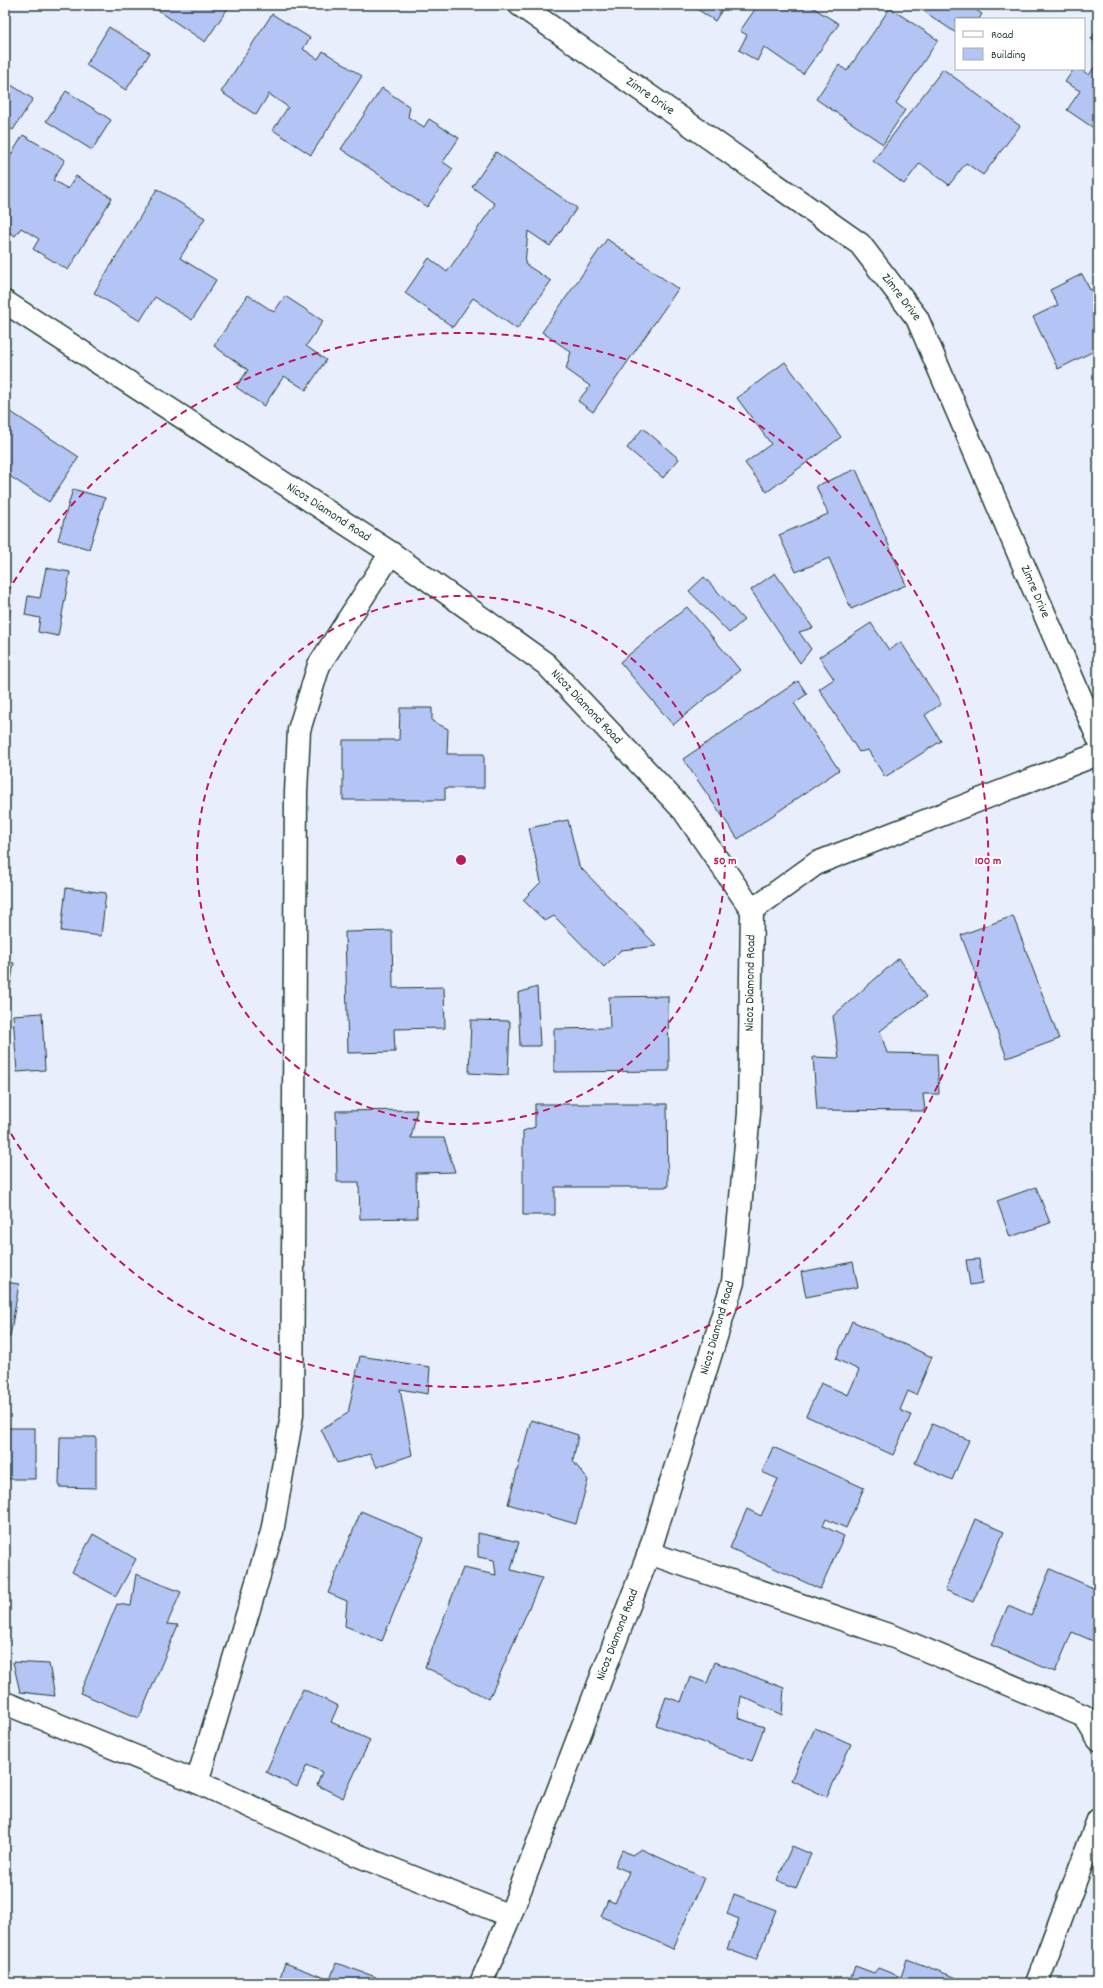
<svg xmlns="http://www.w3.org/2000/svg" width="1103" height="1988" font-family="Dekko,sans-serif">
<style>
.building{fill:#b4c5f5;stroke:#1f3d34}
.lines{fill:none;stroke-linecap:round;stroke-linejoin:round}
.minor-casing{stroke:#1f3d34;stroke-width:25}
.minor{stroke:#fff;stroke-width:22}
.ring{fill:none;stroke:#c2185b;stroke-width:2;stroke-dasharray:7 5}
.labels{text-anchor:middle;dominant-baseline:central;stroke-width:4;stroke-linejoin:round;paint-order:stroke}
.street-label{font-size:13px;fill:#1f3d34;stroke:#fff}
.centre{fill:#c2185b;stroke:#fff;stroke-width:2}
.ring-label{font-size:12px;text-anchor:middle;font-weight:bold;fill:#c2185b;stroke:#fff;stroke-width:4;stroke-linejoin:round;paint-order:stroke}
</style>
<rect width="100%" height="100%" fill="#e8eefc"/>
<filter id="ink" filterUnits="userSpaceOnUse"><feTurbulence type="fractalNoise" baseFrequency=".025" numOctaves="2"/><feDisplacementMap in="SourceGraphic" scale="8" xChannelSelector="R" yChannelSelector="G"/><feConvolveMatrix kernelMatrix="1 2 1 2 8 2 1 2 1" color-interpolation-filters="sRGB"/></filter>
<g filter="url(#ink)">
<!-- building -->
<g class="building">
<path d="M86,5h11l-4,5z"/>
<path d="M150,5h80l-25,37z"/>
<path d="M247,5h10l-3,4z"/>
<path d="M691,5h34l-10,16z"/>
<path d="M758,5h51l30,19 -36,50 -39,-27 -7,14 -18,-11 8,-15 -7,-4z"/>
<path d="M921,5h48l13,9 -3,5h-23v14l-37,-25z"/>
<path d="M890,8l48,32 -42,63 9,7 -22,34 -67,-45 23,-34 8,6z"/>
<path d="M272,14l38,24 -7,11 15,10 5,-8 39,25 -51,79 -38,-25 15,-23 -19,-13 -13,21 -35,-23z"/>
<path d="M109,27l41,26 -24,37 -40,-25z"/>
<path d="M1098,28v15l-7,-4z"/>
<path d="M1098,62v69l-31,-21 13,-19 -15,-9 9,-13h6l9,6z"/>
<path d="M943,69l77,57 -37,49 -17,-12 -17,22 -29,-22 -16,21 -31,-23z"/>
<path d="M5,81l28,18 -20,31 -8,-5z"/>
<path d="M382,88l28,19 -2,10 16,10 5,-8 30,19 -16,24 10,7 -26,38 -86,-58z"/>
<path d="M66,91l45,29 -19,30 -46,-29z"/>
<path d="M23,135l42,25 -12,20 15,9 8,-13 36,22 -44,72 -35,-21 6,-10 -18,-11 -6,8 -10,-6v-65z"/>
<path d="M496,152l81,56 -27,38 -22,-15 -3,33 26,17 -34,48 -44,-31 -20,29 -48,-34 24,-35 18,14 48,-68 -23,-17z"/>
<path d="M157,189l48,29 -25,40 36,22 -24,40 -37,-23 -15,24 -46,-28z"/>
<path d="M607,239l71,50 -85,123 -15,-11 12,-15 -24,-17 5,-17 -29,-20z"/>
<path d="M1082,274l8,16 8,-4v63l-40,20 -25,-52 25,-12 -8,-15z"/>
<path d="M248,295l26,17 11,-16 38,25 -17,25 20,14 -20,30 -22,-14 -20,30 -28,-19 12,-17 -34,-24z"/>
<path d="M785,362l56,75 -74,55 -22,-29 26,-19 -34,-46z"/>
<path d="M5,408l74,49 -30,45 -44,-29z"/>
<path d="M643,428l36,31 -16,19 -36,-30z"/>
<path d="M856,469l50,116 -55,24 -22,-51 -33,14 -17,-37 49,-21 -12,-28z"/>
<path d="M73,489l32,9 -16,51 -31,-9z"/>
<path d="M46,568l24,4 -12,64 -20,-4 2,-14 -15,-3 3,-19 12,2z"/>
<path d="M775,573l38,55 -14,4 12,17 -11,14 -49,-73z"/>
<path d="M704,577l40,43 -15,13 -40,-42z"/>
<path d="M5,603l6,1 -6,44z"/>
<path d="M687,607l53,63 -67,55 -53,-63z"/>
<path d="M871,623l18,27 12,-8 40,62 -16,11 16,26 -56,36 -17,-27 -9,2 -40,-63 15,-10 -15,-22z"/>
<path d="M798,681l9,13 -13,9 45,67 -101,69 -55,-80z"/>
<path d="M400,708h32v13l16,8 -1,25h37v34h-39v12h-102v-60h56z"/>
<path d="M568,820l11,46 78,80 -36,4 -17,17 -50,-51 -9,5 -22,-21 18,-18 -12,-54z"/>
<path d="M66,888l40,5 -5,43 -40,-5z"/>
<path d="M1013,916l46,123 -52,19 -46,-123z"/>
<path d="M392,931l1,57 51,-1 1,41 -51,1 1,23 -47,1 -3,-121z"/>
<path d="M899,958l27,39 -46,34 7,22 50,1 2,40h-16l2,17 -108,-1 -4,-53 26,1 -6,-42z"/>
<path d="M5,961l9,2 -9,54z"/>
<path d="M537,987l3,59h-20l-2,-53z"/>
<path d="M668,996l1,75 -115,1v-43l56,-1 -1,-31z"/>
<path d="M42,1013l3,57 -28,2 -4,-57z"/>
<path d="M471,1020l39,1 -2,54 -39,-2z"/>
<path d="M535,1104h132l1,83h-113v28h-32v-84l12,-4z"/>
<path d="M417,1110l-6,28h33l11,34 -39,1 1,45 -57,1 -1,-37h-22l-1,-71z"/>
<path d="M1036,1187l14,36 -40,14 -13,-36z"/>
<path d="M979,1259l3,24 -12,2 -4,-25z"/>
<path d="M853,1262l5,25 -52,10 -5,-25z"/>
<path d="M5,1282l14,2 -9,53 -5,-1z"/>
<path d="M852,1321l80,36 -16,38 -8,-4 -8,19 11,5 -18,40 -87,-39 15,-33 27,12 11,-25 -23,-11z"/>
<path d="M360,1356l70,11 -2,27 -28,-5 12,66 -35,12 -7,-13 -33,9 -16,-34 27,-16z"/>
<path d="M531,1420l47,15 -5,26 15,19 -12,44 -68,-20z"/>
<path d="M932,1424l37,16 -17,40 -37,-17z"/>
<rect x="5" y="1428" width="30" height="51"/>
<path d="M60,1437h36v51l-37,-1z"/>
<path d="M773,1447l91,41 -18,40 -20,-9 -3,7 21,10 -24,53 -90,-41 17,-39 14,7 17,-37 -16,-7z"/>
<path d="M361,1511l63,27 -42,103 -37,-15 2,-25 -19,-8z"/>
<path d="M975,1519l29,13 -31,70 -28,-12z"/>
<path d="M478,1533l41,9 -8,28 31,8 -53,121 -64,-32 38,-99 33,7 -2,-15 -16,-3z"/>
<path d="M93,1534l43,25 -20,37 -44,-24z"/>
<path d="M1050,1569l48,21v53l-26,-11 -17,40 -64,-27 17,-39 23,10z"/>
<path d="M136,1574l45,18 -14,32 11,1 -39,93 -59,-25 37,-89 14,2z"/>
<path d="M13,1662l36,2 6,32 -35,-4z"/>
<path d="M715,1662l69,26 -2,27 -41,-19 -3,22 26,9 -12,34 -96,-36 10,-28 15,5 9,-25 17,6z"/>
<path d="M303,1689l35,17 -7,16 39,18 -27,58 -26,-13 5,-13 -15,-7 -10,22 -31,-15z"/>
<path d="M815,1728l36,16 -24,53 -36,-17z"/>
<path d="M792,1846l19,8 -15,34 -19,-8z"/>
<path d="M641,1849l63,29 -31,71 -72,-33 7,-16 7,3 14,-31 -14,-6 7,-16 10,5z"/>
<path d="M734,1894l42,16 -20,50 -29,-11 12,-30 -12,-5z"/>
<path d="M907,1959l63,24h-121l6,-17 19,7 4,-5 23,9z"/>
<path d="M285,1963l45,17 6,-17 40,14 -2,6h-96z"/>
</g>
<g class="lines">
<defs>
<g id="minor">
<path id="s1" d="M520,5l340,239 57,74 181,420"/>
<path id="s2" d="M5,302l386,251 155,111 138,147 68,99 -3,203 -16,169 -84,271 -139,363 -29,67"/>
<path d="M752,910l65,-47 281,-109"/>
<path d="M649,1553l248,85 187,78 14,23"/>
<path d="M5,1703l192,79 155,71 158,63"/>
<path d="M197,1782l75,-250 20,-117 4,-623 3,-62 20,-65 72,-112"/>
<path d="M1037,1983l61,-163"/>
</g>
</defs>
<!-- minor casing -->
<use href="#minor" class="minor-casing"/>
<!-- minor -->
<use href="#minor" class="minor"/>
</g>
</g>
<!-- distance rings -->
<g class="ring">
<circle cx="461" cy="860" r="264"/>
<path d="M7 593A527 527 0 1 1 7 1127"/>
</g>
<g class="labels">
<!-- street labels -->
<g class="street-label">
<text stroke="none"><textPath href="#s1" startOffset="159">Zimre Drive</textPath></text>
<text stroke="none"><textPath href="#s1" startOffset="483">Zimre Drive</textPath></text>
<text stroke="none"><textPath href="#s2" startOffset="386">Nicoz Diamond Road</textPath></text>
<text stroke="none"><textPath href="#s1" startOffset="807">Zimre Drive</textPath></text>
<text stroke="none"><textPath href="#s2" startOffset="710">Nicoz Diamond Road</textPath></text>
<text transform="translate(751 983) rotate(-89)">Nicoz Diamond Road</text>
<text transform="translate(718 1328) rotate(-74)">Nicoz Diamond Road</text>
<text transform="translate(618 1635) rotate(-69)">Nicoz Diamond Road</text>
</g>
</g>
<circle cx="461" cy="860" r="6" class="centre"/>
<g class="ring-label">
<text x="725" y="864">50 m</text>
<text x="988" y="864">100 m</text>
</g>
<!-- margin -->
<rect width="1103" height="1988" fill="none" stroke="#fff" stroke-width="20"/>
<rect x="10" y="10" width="1083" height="1968" fill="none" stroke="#1f3d34" stroke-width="1.5" filter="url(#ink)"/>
<!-- legend -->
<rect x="955" y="18" width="130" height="52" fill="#ffffff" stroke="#a5b1ae"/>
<rect x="963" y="31" width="20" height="6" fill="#ffffff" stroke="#a5b1ae"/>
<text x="991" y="38" font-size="12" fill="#1f3d34">Road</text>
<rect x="963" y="48" width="20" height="12" fill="#b4c5f5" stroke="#a5b1ae"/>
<text x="991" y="58" font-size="12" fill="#1f3d34">Building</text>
</svg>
